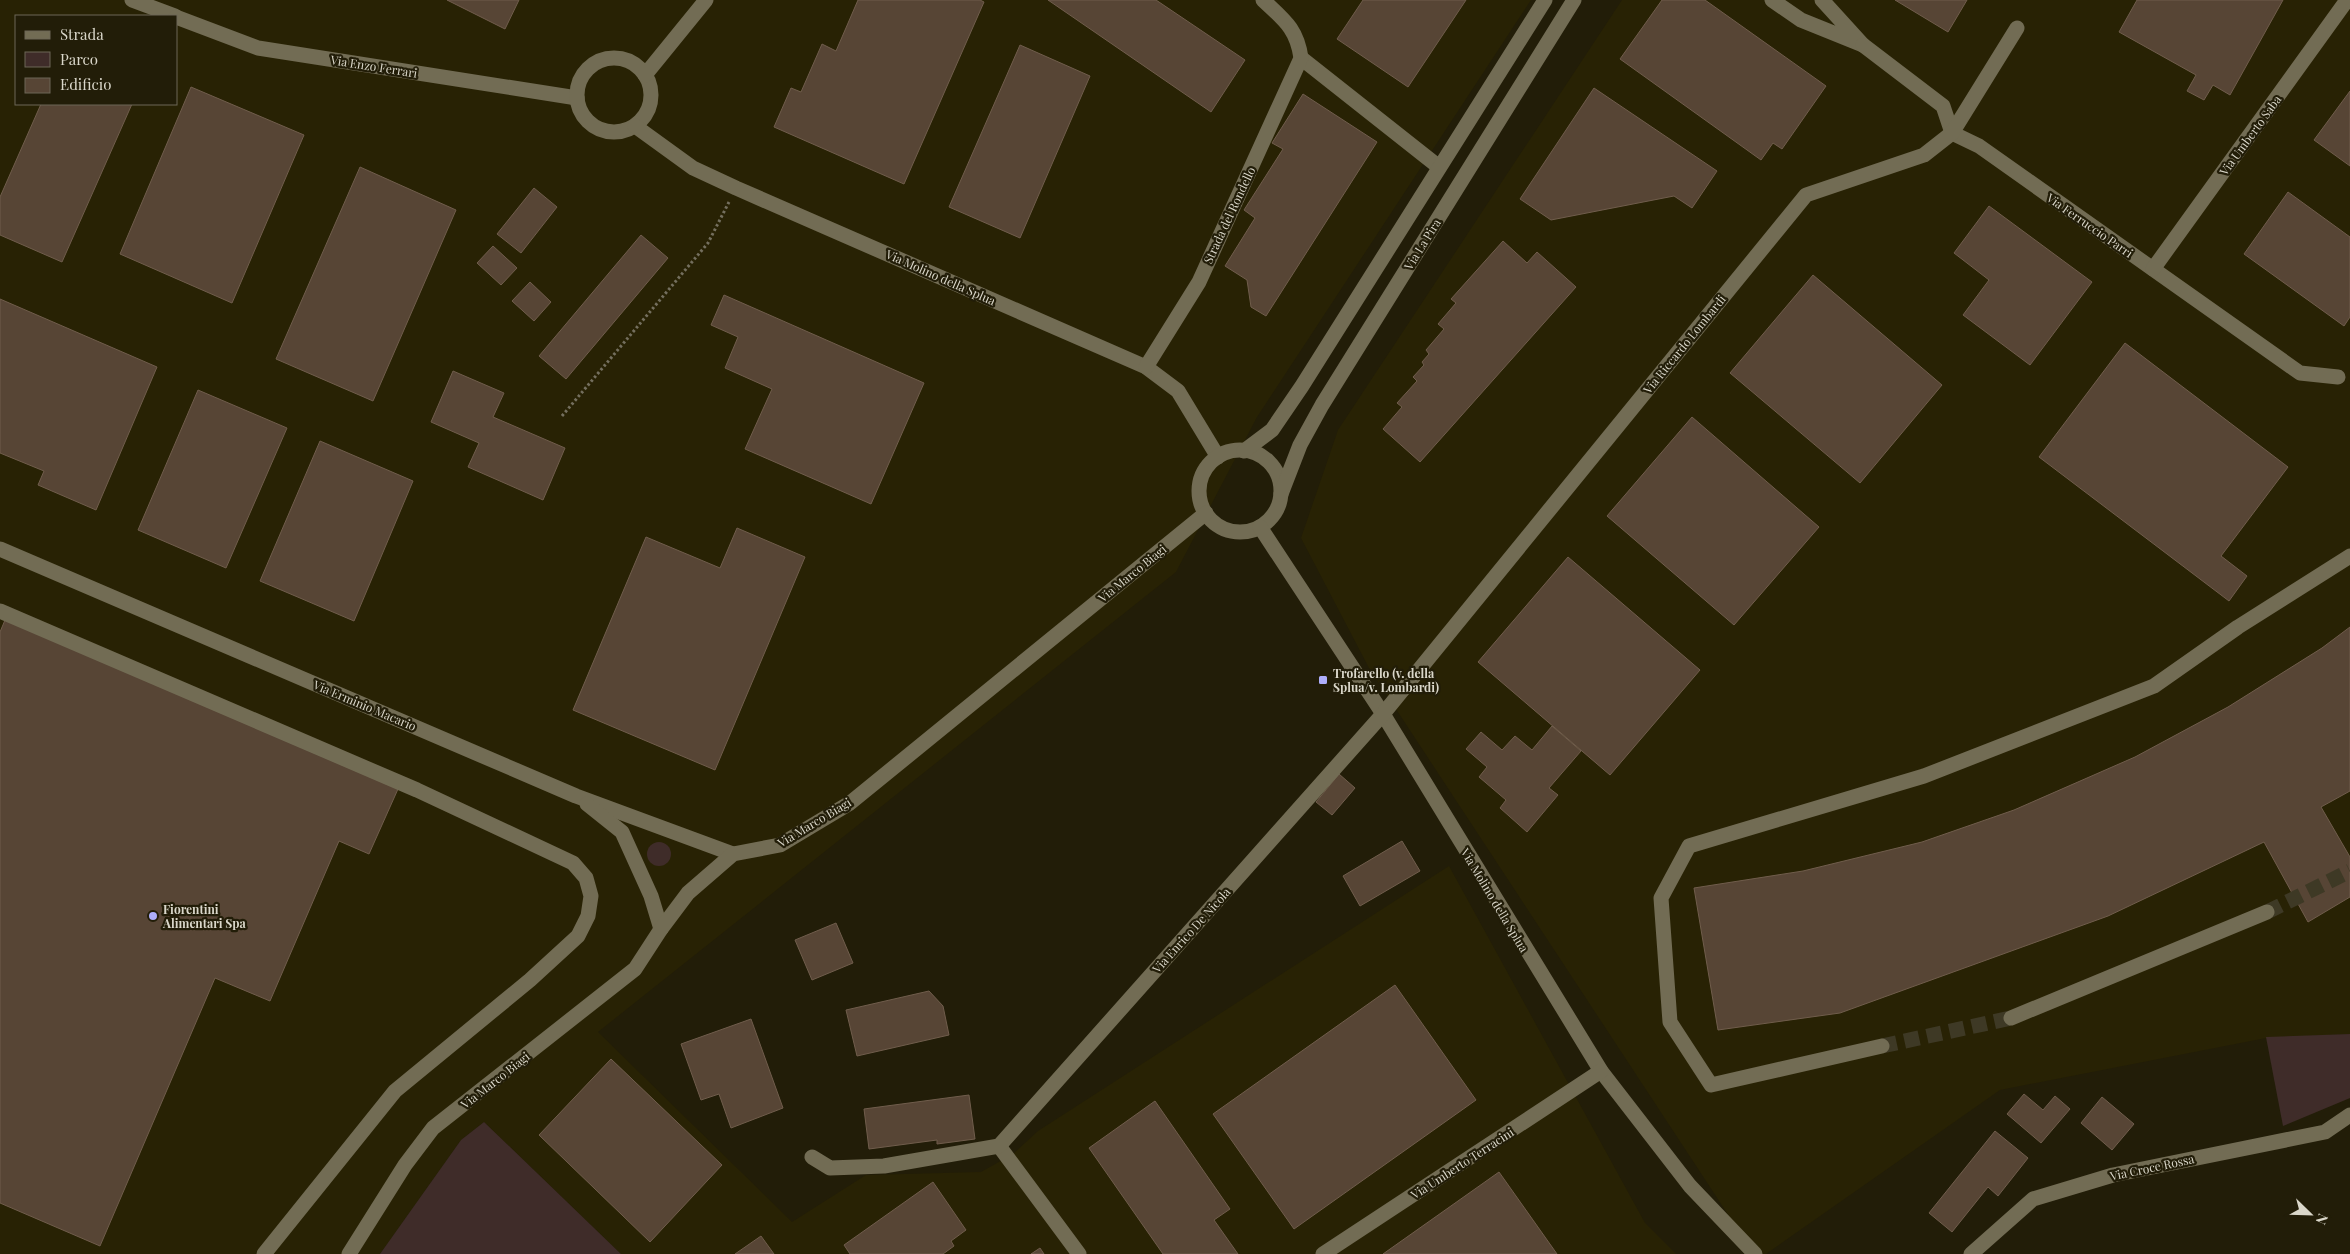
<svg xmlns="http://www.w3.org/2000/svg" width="2350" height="1254" font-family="'Playfair Display',serif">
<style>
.built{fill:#282204;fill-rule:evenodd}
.green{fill:#3f2c29}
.building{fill:#574535;stroke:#705d4c}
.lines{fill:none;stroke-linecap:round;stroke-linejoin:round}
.minor-tunnel{stroke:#3e3925;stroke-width:15;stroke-dasharray:15 8;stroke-linecap:butt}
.path{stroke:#746f5e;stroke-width:3;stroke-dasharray:2.5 2.5;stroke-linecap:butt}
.minor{stroke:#726c54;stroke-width:15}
.poi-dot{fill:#aeaefb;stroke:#221d08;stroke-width:2}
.labels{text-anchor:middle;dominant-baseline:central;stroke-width:4.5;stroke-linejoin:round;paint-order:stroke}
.street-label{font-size:12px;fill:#dad7ca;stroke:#221d08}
.poi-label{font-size:12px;font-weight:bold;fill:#dad7ca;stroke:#221d08;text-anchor:start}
</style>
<rect width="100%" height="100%" fill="#221d08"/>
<!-- built -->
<g class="built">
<path d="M0,0h1531l-274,417 -81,155 -578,460 194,190 74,-47 115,-3 32,-18 25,-23 411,-265 196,357 31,31h-1055l-137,-132 -23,18 -81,114h-380zM16,16h160v88h-160z"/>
<path d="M1622,0h728v1034l-84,4 -266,52 -234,164h-12l-385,-586 -68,-130 37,-108z"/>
</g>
<!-- green -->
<g class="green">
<circle cx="659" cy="854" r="12"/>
<path d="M2350,1034v64l-67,28 -17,-89z"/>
<path d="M484,1122l137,132h-241l81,-114z"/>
</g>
<!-- building -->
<g class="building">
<path d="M447,0h72l-14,29z"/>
<path d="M858,0h122l4,2 -80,182 -130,-57 17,-39 10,4 21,-48 14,7z"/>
<path d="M1048,0h108l89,60 -34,52z"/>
<path d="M1363,0h103l-58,87 -71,-48z"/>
<path d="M1662,0h43l121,86 -44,63 -9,-6 -12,17 -141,-101z"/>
<path d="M1895,0h72l-19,32z"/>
<path d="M2137,0h146l-53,95 -17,-10 -9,15 -17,-9 9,-16 -77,-43z"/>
<path d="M1020,45l70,31 -70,162 -71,-31z"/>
<path d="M191,87l113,48 -72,168 -112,-49z"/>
<path d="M1594,88l123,83 -25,37 -18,-12 -123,24 -31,-21z"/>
<path d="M2350,91v75l-36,-26z"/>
<path d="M1303,94l74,48 -111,174 -15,-9 -4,-27 -22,-14 30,-48 -11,-8 39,-61 -11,-6z"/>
<path d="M41,104h91l-70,158 -62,-27v-38z"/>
<path d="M360,167l96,43 -83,191 -97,-42z"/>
<path d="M534,188l23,19 -36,46 -24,-19z"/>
<path d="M2288,192l62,45v80l-6,9 -100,-72z"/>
<path d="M1989,206l103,76 -62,83 -67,-50 26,-35 -35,-27z"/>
<path d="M641,235l27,23 -102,121 -27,-23z"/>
<path d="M1503,241l24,22 10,-11 39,35 -156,175 -37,-33 19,-22 -5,-4 20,-22 -4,-4 11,-12 -2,-3 7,-8 -3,-4 18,-21 -6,-5 18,-21 -5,-4z"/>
<path d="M493,246l24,22 -16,17 -24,-22z"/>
<path d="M1813,275l129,110 -82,98 -130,-110z"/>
<path d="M530,282l21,20 -17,19 -22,-20z"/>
<path d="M724,295l200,88 -53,121 -126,-55 27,-60 -47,-21 13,-31 -27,-12z"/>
<path d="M0,299l157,68 -61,143 -58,-25 6,-14 -44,-18z"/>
<path d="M2125,343l163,124 -67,89 26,20 -18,25 -190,-144z"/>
<path d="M453,371l51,22 -11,24 72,31 -22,52 -75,-33 11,-24 -48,-21z"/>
<path d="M198,390l89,38 -61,140 -88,-38z"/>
<path d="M1692,417l127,110 -85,98 -127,-109z"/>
<path d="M320,441l93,40 -59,140 -94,-40z"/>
<path d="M737,528l68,29 -90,213 -142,-60 73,-173 74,31z"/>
<path d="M1568,557l132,113 -90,105 -132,-113z"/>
<path d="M5,620l393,169 -29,65 -30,-13 -69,160 -55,-23 -115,268 -100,-43v-571z"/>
<path d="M2350,627v164l-29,16 29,50v40l-42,25 -44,-80 -156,74 -268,97 -122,17 -24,-142 109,-17 119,-29 92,-32 121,-53 93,-50 94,-59z"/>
<path d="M1552,726l29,25 -32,37 9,7 -31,37 -27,-24 6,-8 -27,-23 8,-10 -21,-18 15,-17 21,18 13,-14 17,14z"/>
<path d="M1339,774l16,14 -23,27 -16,-13z"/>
<path d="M1402,841l18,30 -60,35 -17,-30z"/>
<path d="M836,923l17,40 -41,17 -17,-40z"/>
<path d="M1395,985l81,115 -182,129 -81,-115z"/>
<path d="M929,991l14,15 6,29 -92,21 -11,-46z"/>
<path d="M751,1019l32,89 -52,20 -12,-34 -18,6 -20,-56z"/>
<path d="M611,1059l111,106 -72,77 -111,-107z"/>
<path d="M2024,1094l19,16 12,-14 15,13 -29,34 -34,-29z"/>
<path d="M969,1095l6,44 -38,5v-4l-68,9 -5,-40z"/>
<path d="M2102,1097l32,27 -22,26 -31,-27z"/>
<path d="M1155,1101l75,108 -16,11 24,34h-75l-74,-106z"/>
<path d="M1995,1131l33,27 -30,38 -10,-9 -36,45 -23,-19z"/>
<path d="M1499,1172l58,82h-174z"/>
<path d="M933,1182l33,48 -15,11 3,5 -11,8h-93l-6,-9z"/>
<path d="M761,1236l13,18h-39z"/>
<path d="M1040,1248l4,6h-13z"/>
</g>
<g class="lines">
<!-- minor-tunnel -->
<g class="minor-tunnel">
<path d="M2267,912l83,-41"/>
<path d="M1882,1046l129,-28"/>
</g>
<!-- path -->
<path class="path" d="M562,416l146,-173 21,-41"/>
<!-- minor -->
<g class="minor">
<path d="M132,0l43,16"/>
<path d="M1772,0l29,20 62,25 -41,-45"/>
<path d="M176,17l82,31 319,50"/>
<path d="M1863,45l80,61 9,27 27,13 321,227 38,4"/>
<path d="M1301,58l138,109"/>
<circle cx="614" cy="95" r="37"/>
<path d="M645,75l61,-75"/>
<path d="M635,126l58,42 43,20 410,179 32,24 40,66"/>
<path d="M2153,269l194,-269"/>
<path d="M1146,367l53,-85 102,-224c-4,-30 -18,-39 -38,-58"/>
<circle cx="1240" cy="491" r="41"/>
<path d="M1244,451l28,-21 30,-44 243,-386"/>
<path d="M1281,494l19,-49 22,-40 252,-405"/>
<path d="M1260,527l123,187 218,357 89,115 65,68"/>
<path d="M0,549l576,247 157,58"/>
<path d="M0,611l417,179 156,73 13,15 5,18 -3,20 -10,20 -48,44 -135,111 -131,163"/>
<path d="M587,804l35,28 29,64 10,33"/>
<path d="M2011,1018l256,-106"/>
<path d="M1882,1046l-171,39 -41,-63 -9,-124 28,-52 235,-70 230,-90 84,-59 112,-71"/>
<path d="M999,1146l80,108"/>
<path d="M812,1157l18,11 54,-2 115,-20 384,-432 423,-519 118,-40 28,-22 65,-105"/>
<path d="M349,1254l56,-89 28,-37 202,-159 26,-40 27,-36 45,-39 47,-9 70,-42 356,-290"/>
<path d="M1323,1254l278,-183"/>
<path d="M1971,1254l62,-55 80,-24 212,-43 25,-17"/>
</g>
</g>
<!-- markers -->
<g class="poi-dot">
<rect x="1318" y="675" width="10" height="10" rx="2.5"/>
<circle cx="153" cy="916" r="5"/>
</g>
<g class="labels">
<!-- street labels -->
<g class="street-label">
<text transform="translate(374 66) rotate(9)">Via Enzo Ferrari</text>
<text transform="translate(2250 135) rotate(-54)">Via Umberto Saba</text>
<text transform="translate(1229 215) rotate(-65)">Strada del Rondello</text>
<text transform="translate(2090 225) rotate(35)">Via Ferruccio Parri</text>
<text transform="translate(1422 244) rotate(-58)">Via La Pira</text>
<text transform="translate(941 277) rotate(24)">Via Molino della Splua</text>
<text transform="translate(1684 344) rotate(-51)">Via Riccardo Lombardi</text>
<text transform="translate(1132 573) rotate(-39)">Via Marco Biagi</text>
<text transform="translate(365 705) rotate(23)">Via Erminio Macario</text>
<text transform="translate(814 822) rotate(-31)">Via Marco Biagi</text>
<text transform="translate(1495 900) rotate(59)">Via Molino della Splua</text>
<text transform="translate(1191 930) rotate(-48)">Via Enrico De Nicola</text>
<text transform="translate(495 1080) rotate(-38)">Via Marco Biagi</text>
<text transform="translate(1462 1163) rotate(-33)">Via Umberto Terracini</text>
<text transform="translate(2152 1167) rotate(-12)">Via Croce Rossa</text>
</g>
<!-- poi labels -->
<g class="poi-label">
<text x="1333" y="673">Trofarello (v. della<tspan x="1333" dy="14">Splua/v. Lombardi)</tspan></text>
<text x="163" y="909">Fiorentini<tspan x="163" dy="14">Alimentari Spa</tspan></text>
</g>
</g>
<!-- legend -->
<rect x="15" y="15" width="162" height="90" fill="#221d08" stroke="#6c6756"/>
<rect x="25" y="31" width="25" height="8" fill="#726c54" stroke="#6c6756"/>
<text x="60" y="40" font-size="15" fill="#dad7ca">Strada</text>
<rect x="25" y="52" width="25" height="15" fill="#3f2c29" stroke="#6c6756"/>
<text x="60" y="65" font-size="15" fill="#dad7ca">Parco</text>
<rect x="25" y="78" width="25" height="15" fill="#574535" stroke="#6c6756"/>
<text x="60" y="90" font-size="15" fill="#dad7ca">Edificio</text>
<!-- north arrow -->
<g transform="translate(2310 1214) rotate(113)" stroke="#221d08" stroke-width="4" paint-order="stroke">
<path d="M0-4L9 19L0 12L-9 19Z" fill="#dad7ca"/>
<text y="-8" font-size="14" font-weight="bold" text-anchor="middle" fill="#dad7ca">N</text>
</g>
</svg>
